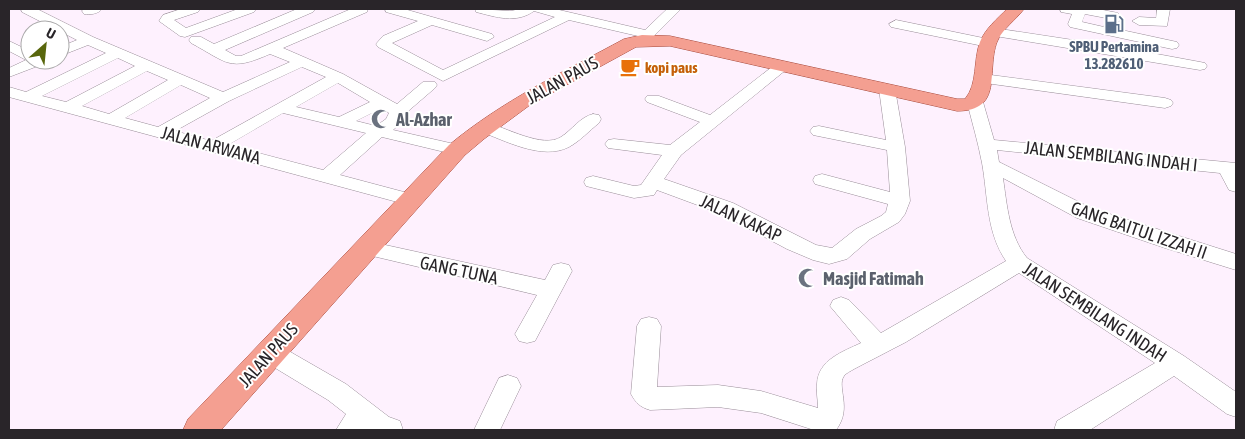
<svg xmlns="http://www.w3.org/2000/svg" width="1245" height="439" font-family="'Asap Condensed',sans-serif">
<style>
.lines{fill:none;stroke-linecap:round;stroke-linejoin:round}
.minor-casing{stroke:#998d98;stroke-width:1}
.major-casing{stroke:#a84b3d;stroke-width:1}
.minor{fill:#fff;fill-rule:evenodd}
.major{fill:#f49f91;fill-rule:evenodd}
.labels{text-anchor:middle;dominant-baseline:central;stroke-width:4;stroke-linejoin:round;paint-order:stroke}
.far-service-label{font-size:15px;font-weight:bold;fill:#4e5e75;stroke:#fff}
.far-food-label{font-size:15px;font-weight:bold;fill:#c56008;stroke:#fff;text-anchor:start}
.street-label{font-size:18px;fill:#292529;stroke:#fff}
.worship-label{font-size:18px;font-weight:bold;fill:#5b616d;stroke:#fff;text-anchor:start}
</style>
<rect width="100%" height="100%" fill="#fef1fe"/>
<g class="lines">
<defs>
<g id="minor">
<path d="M21,9h16l56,28 130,55 67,-30 -20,-8c-41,18 -42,9 -79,-11l-2,-3 2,-3h10l13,7 83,-35h18l-2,3 -88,38 11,6h5l110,-47h17l-1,3 -84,36 60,26 54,30 26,-22h12l2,3 -2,3 -29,25 -4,9 -9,8 70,16 3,4 -3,4 -6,1 -75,-18 -42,38 79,21 3,4 -3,4 -7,2 -403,-109v-10l17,5 80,-39 -18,-8 -28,11v-9l17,-7 -55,-28zM118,58l17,8 -69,36 -24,-6zM302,67l24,10 -115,64 -36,-10 54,-30zM147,71l21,9 -59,34 -27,-8zM338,83l32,19 -31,15 -43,-10zM181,85l29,13 -52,29 -33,-9zM382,108l7,5 -3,6 -10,7 -20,-5zM283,113l83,20 -43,37 -95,-25z"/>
<path d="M84,9h18c-4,5 -12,6 -18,5l-2,-3z"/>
<path d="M181,9h19l-2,3 -24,8 12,8 52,-19h18l-2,3 -69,25 -5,-1 -21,-15 4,-6z"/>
<path d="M385,9h19l88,25 2,3 -7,4 -55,-16 -40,18 51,27 112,-53 -21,-6c-18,13 -38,6 -58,1l-1,-3 36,2 9,-2h35l90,21 22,-21h14l-34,34h-10l-2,-3 3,-4 -69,-16 -126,61 -65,-34 -2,-3 7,-8 35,-15 -32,-9z"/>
<path d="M1060,9h38l20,4 2,3 -3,13 60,13 2,3 -2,3 -5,1 -102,-22 -2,-3 4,-10 -11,-2zM1085,14l21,4 -2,9 -22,-5z"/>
<path d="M1157,9h13l-3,17 -28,-1 -7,-4 7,-4 17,1z"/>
<path d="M896,20l92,19 5,1 2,3 -2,3 -5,1 -97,-20 -2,-3z"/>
<path d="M994,28l125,19 81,15 5,1 2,3 -2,3 -5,1 -211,-35 -2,-3 2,-3z"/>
<path d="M9,41l21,10v9l15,1 -2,3 -34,13v-9l17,-8 -17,-9z"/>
<path d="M782,62l5,1 2,3 -2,3 -106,86 -17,24 69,24 83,42 16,3 24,-19 25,-13 5,-4 2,-8 -73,-20 -2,-4 2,-4 7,-2 68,18 -3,-42 -74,-15 -3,-4 3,-4 6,-1 67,14 -7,-51 2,-3h12l2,3 10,58 5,54 -5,13 -6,8 -29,17 -23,20 -18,5 -16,-4 -26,-11 -68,-36 -62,-23 -3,5 -20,3 -48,-12 -2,-4 2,-4 7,-2 41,10 7,-1 21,-30 -54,-7 -3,-4 3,-4 6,-1 56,6 30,-23 -53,-20 -2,-3 2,-3h12l51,19 67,-52z"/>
<path d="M983,74l182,24 6,2 2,3 -2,3 -6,2 -187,-26 -3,-3 3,-3z"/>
<path d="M975,97l6,2 2,3 11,38 242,23v29l-7,-2 -9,-17 -223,-23 2,12 92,46 145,46v16l-71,-22 -88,-30 -74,-40c4,27 6,58 24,80l157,98 52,36v25l-9,-3 -53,-38 -84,54h-36l3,-9 98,-58 -136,-90 -113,69 -52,27c-3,2 -8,4 -10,7 -8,11 9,32 -8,54h-22l-53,-17 -43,-6 -68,3c-10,-3 -14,-7 -19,-16l6,-68 4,-7 8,-2 8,2 4,7 -4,61 61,-2 43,6 57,17c0,-8 -2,-16 -1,-24 1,-24 25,-32 44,-41l-31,-37 3,-6 8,-3 8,3 32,33 125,-72c-20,-29 -18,-65 -24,-98 -4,-21 -10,-41 -15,-61l2,-3z"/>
<path d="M593,114l6,1 2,4 -2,4c-10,8 -19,18 -30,24 -27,14 -65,-7 -90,-16l-2,-4 2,-4 6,-1c20,5 58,27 76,15 11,-7 19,-20 32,-23z"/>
<path d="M367,241l178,39 8,-15 8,-2 8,2 3,6 -37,70 -8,2 -8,-2 -4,-7 22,-39 -177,-42 -3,-5 3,-5z"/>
<path d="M271,343l9,3 66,38 43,33 11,4 3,9h-67l10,-16 -18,-14 -66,-40 -3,-7 3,-7z"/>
<path d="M508,375l9,3 4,8 -21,44h-26l25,-52z"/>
</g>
<path id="major" d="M1007,9h17c-8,11 -22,20 -27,33 -11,29 7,69 -40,69l-287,-65 -34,1 -106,58 -46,34 -19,16 -244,275h-38l5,-11 261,-274c53,-44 114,-73 175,-106l18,-4 28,1 287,63h8c13,-15 8,-39 15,-57 5,-13 17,-23 27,-33z"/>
</defs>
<!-- minor casing -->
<use href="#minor" class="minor-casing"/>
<!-- major casing -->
<use href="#major" class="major-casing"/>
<!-- minor -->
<use href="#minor" class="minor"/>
<!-- major -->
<use href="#major" class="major"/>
</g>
<!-- icons -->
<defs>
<symbol id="fuel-bare" viewBox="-9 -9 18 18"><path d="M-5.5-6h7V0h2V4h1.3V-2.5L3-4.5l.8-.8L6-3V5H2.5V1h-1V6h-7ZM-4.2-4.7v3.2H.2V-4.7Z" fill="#5c6f8a" stroke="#fff" stroke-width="2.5" paint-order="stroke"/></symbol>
<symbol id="cafe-bare" viewBox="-9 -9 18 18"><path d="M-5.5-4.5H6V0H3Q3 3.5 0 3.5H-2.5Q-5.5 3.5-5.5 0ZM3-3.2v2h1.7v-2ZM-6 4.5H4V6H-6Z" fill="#e8710a" stroke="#fff" stroke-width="2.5" paint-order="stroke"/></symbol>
<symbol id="mosque-bare" viewBox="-9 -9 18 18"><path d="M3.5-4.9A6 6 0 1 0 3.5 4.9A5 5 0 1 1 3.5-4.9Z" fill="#6b7280" stroke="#fff" stroke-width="2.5" paint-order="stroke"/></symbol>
</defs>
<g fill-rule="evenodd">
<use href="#fuel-bare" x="1100" y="10" width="28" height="28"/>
<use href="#cafe-bare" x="616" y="53" width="28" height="28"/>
<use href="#mosque-bare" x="367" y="105" width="28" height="28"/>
<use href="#mosque-bare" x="794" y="264" width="28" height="28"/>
</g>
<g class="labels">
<!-- far-service labels -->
<g class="far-service-label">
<text x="1114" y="46">SPBU Pertamina<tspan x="1114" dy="17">13.282610</tspan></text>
</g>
<!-- far-food labels -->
<g class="far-food-label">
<text x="645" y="67">kopi paus</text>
</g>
<!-- street labels -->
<g class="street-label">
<text transform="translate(562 80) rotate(-29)">JALAN PAUS</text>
<text transform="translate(211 145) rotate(15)">JALAN ARWANA</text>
<text transform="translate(1111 156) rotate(6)">JALAN SEMBILANG INDAH I</text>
<text transform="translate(741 218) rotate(25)">JALAN KAKAP</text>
<text transform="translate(1139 230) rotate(19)">GANG BAITUL IZZAH II</text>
<text transform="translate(459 270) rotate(12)">GANG TUNA</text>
<text transform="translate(1095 312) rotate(33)">JALAN SEMBILANG INDAH</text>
<text transform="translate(268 355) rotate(-48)">JALAN PAUS</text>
</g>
<!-- worship labels -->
<g class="worship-label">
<text x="396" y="119">Al-Azhar</text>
<text x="823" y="278">Masjid Fatimah</text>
</g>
</g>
<!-- border -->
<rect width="1245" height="439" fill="none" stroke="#292529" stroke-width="20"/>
<!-- north arrow -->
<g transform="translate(45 45) rotate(27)"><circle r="24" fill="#ffffff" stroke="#a9a8a9"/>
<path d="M0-4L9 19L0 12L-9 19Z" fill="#58660c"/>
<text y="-8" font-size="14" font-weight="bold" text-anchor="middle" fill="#292529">U</text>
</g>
</svg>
